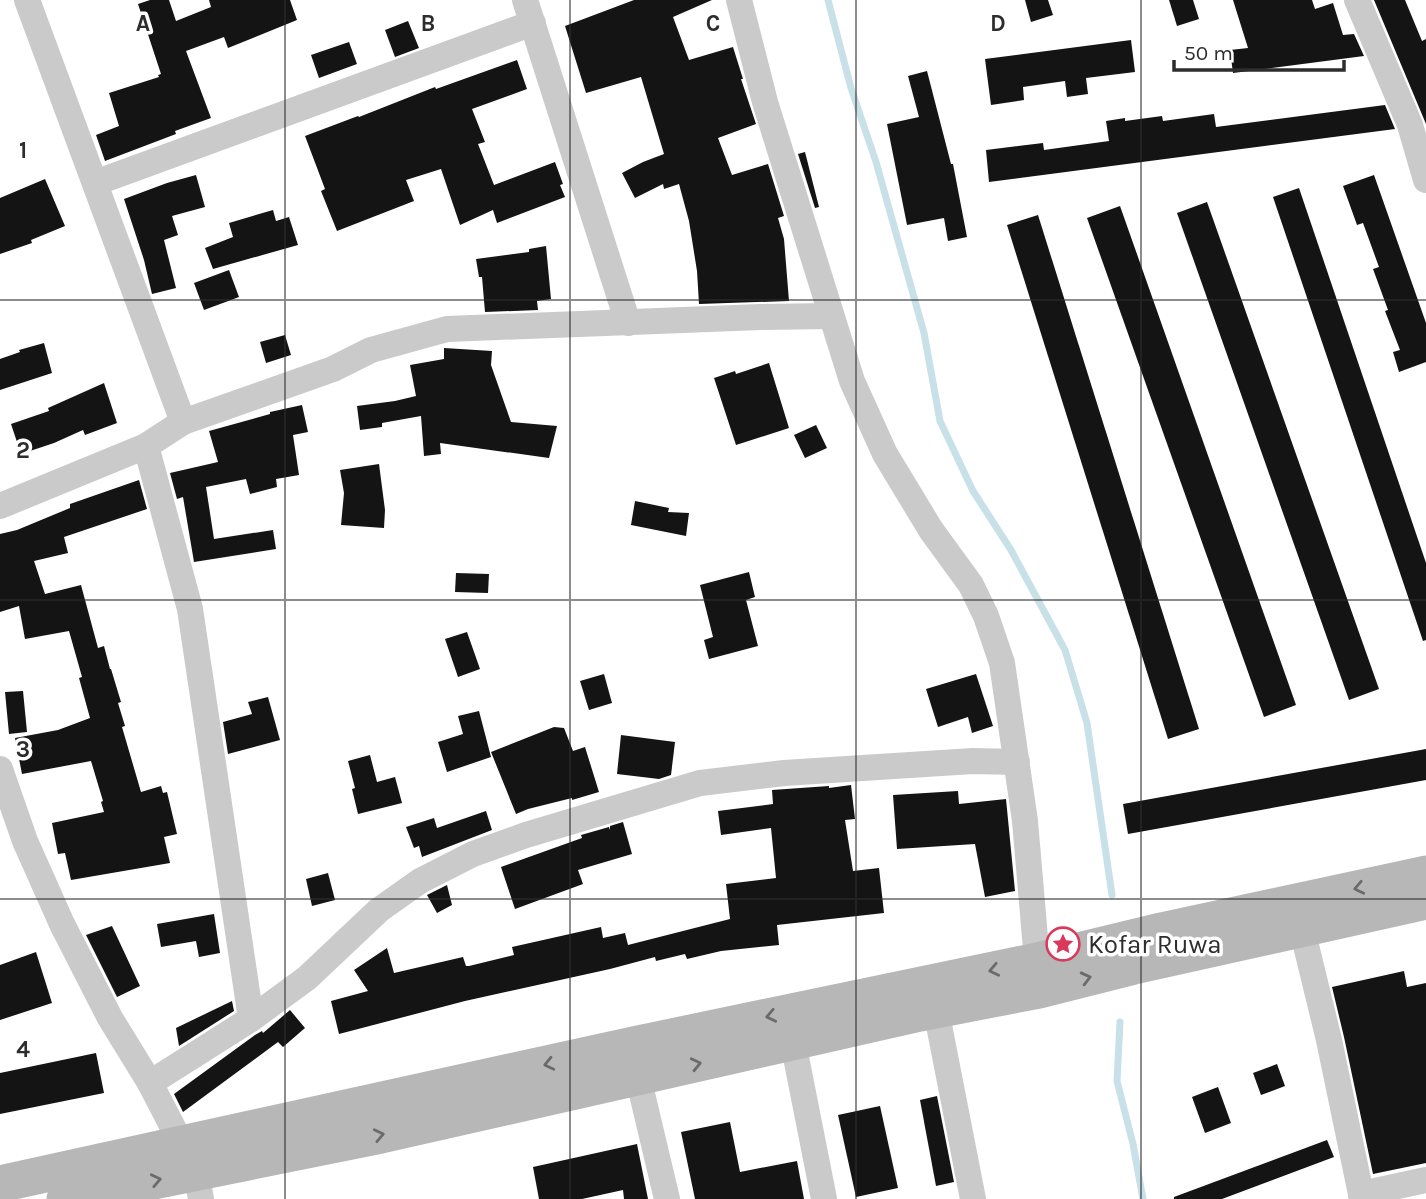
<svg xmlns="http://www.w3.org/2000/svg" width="1426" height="1199" font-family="Karla,sans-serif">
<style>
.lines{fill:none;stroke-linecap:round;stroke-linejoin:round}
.stream{stroke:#c8e0e8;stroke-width:7}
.building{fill:#141414}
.street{stroke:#cacaca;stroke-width:26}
.secondary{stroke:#b7b7b7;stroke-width:37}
.oneway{stroke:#6b6b6b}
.grid{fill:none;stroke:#2d2d2d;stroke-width:2;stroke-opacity:0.55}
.labels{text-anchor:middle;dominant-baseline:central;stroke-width:7;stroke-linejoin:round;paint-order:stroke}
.poi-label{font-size:26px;fill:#2d2d2d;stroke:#fff;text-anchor:start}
.grid-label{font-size:23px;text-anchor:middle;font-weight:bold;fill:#2d2d2d;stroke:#fff;stroke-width:7;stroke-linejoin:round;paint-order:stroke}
</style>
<rect width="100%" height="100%" fill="#fff"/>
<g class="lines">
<!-- stream -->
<g class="stream">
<path d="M828,0l23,88 25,74 48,171 16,88 33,70 38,59 54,100 22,73 25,172"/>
<path d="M1120,1022l-3,59 16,63 10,55"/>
</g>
</g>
<!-- building -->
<g class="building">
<path d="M150,0h19l7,21 35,-14 -2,-7h81l7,20 -69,28 -4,-11 -38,14 25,67 -36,13 1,3 -71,27 -9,-26 23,-9 -10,-33 50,-16 -1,-2 3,-1 -23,-70z"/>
<path d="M634,0h78l-39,17 16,43 44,-13 10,32h-2l15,45 -38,14 14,37 36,-11 16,52 -6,2 6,21 5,62 -90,3 -2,-33 -8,-50 -10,-37 -15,5 -1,-5 -28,14 -13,-25 21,-11 21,-8 -23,-77 -55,16 -21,-67z"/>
<path d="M1025,0h23l5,15 -22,7z"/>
<path d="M1169,0h24l6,19 -22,7z"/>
<path d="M1233,0h79l3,9 18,-6 10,32 11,-1 10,22 -131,17 -3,-23 18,-2z"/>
<path d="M1374,0h31l17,41 4,-2v85z"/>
<path d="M408,21l11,27 -24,9 -10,-27z"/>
<path d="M1131,40l4,32 -49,6 2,16 -21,3 -2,-16 -42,6 1,13 -33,5 -6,-46z"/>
<path d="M349,42l8,22 -38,14 -8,-23z"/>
<path d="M517,60l10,29 -55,20 13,33 -7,2 16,41 61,-23 8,22 -3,1 5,12 -68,26 -4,-13 -33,15 -19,-56 -35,11 8,21 -77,30 -16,-40 4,-2 -20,-53 53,-20 1,1 76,-30 1,2z"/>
<path d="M927,71l24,93h2l14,73 -19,4 -4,-23 -37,7 -20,-101 32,-7 -11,-41z"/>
<path d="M1385,105l10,24 -406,53 -3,-32 57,-7 1,7 65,-9 -3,-20 19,-3v3l37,-5 1,5 51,-7 2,13z"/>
<path d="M805,152l14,55 -4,1 -17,-54z"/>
<path d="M196,175l9,32 -33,9 6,19 -14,5 12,48 -24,6 -8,-34 -20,-61 43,-16z"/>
<path d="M1374,175l52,148v39l-27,10 -6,-20 7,-2 -15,-39 3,-1 -15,-41 6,-2 -16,-44 -6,2 -14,-39z"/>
<path d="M45,179l20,47 -34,14 1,3 -32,11v-56z"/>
<path d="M1299,188l127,375v77l-3,1 -150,-444z"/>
<path d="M1207,202l172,487 -30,11 -172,-487z"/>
<path d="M1120,206l176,499 -32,12 -177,-499z"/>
<path d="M273,210l3,11 13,-4 9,28 -85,24 -8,-21 28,-11 -4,-14z"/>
<path d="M1038,215l161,514 -31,10 -161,-514z"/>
<path d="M546,246l5,53 -14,2 1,9 -53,2 -3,-35h-3l-3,-18 53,-7v-3z"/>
<path d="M229,270l10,27 -35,13 -10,-27z"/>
<path d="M285,335l6,20 -25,8 -6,-21z"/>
<path d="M44,343l8,30 -52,17v-31l20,-7 -1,-2z"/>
<path d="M444,348l48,3 -1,14 20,57 46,4 -8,32 -109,-15 1,11 -17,2 -3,-40 -39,7v4l-22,3 -3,-24 38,-5 21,-5 -6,-31 34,-6z"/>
<path d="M769,363l20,65 -53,17 -22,-67 21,-7 1,3z"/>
<path d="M104,383l13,40 -32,12 -2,-5 -29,13 -33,11 -10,-30 38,-13 -1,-3z"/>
<path d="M302,405l6,27 -15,3 6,40 -23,4 1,8 -27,7 -4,-15 -40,8 8,52 59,-9 3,19 -82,13 -11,-65 -6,2 -7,-26 48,-11 -9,-31 61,-17v-2z"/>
<path d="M816,425l11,23 -22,10 -11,-23z"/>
<path d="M379,464l6,46 -1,18 -43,-3 3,-32 -4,-23z"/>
<path d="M139,480l8,29 -83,28 4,16 -34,8 11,33 36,-9 17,63 6,-2 6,23h1l10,33 -3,1 7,23 -3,1 19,65 20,-6 2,7 4,-1 10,42 -13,3 6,26 -99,17 -6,-27 -7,1 -6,-31 52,-11 -3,-10 2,-1 -12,-40 -69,13 -7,-36 43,-8 32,-12 -11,-40 3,-1 -13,-46 -44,8 -6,-33 -19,6v-78l17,-4 53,-22v-4z"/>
<path d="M635,501l34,7 -1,4 21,1 -3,23 -55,-11z"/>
<path d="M749,572l6,25 -9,3 12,46 -49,13 -5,-19 9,-3 -13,-52z"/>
<path d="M456,573l33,1 -1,19 -33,-1z"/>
<path d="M467,632l13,37 -22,8 -13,-38z"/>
<path d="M604,674l8,29 -23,7 -9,-29z"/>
<path d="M976,674l17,52 -21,7 -4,-16 -30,10 -12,-38z"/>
<path d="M23,691l4,41 -18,2 -4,-42z"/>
<path d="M268,697l12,43 -52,14 -5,-32 29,-8 -4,-12z"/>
<path d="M479,711l12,46 -44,15 -9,-30 25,-8 -5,-18z"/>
<path d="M554,727l10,1 9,23 12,-4 14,45 -27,8v-2l-44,11 -12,5 -25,-62z"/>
<path d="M621,735l54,7 -4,33 -12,4 -42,-5z"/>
<path d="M1426,749v31l-298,54 -5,-30z"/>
<path d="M370,755l7,27 18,-5 7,26 -44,11 -6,-25 3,-1 -7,-27z"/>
<path d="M851,785l4,34 -10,1 8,51 26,-3 5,45 -107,12 2,20 -58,6 -34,8 -2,-5 -29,7 -1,-4 -45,12 -145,32 -126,33 -8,-33 37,-10 -14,-21 33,-22 7,25 69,-16 3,9h3l45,-11 -2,-8 89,-20 2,11 22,-5 3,12 102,-26 -4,-35 50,-6 -5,-50 -50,7 -3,-24 55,-7 -1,-14 57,-4v2z"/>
<path d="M958,791l1,13 47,-5 9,92 -30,6 -10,-53 -78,5 -4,-54z"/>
<path d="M486,811l6,19 -70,27 -3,-11 -5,2 -8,-21 28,-9 3,10z"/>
<path d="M623,822l9,32 -54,16 5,14 -68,25 -14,-42 81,-29 -1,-3 28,-8 1,3v-4z"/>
<path d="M328,873l7,27 -23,6 -6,-27z"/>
<path d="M447,885l5,20 -15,8 -10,-18z"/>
<path d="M214,914l6,39 -21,4 -3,-16 -35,6 -4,-23z"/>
<path d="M112,926l28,60 -23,11 -31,-62z"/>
<path d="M36,952l16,51 -52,17v-55z"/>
<path d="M1404,971l3,16 19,-4v180l-53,11 -29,-137 -12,-50z"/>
<path d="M232,1001l2,10 -55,35 -3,-18z"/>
<path d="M290,1010l15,18 -22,19 -5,-5 -95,70 -9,-18 81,-59 7,-4 1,2z"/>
<path d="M96,1053l8,40 -104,21v-41z"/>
<path d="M1277,1064l8,22 -24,9 -8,-22z"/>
<path d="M1218,1087l13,36 -26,10 -13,-36z"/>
<path d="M937,1096l17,86 -18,4 -16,-86z"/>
<path d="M880,1106l18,82 -42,9 -18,-82z"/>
<path d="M730,1122l10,50 57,-11 7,38h-109l-14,-67z"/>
<path d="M1327,1140l7,17 -112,42h-48v-2z"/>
<path d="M637,1144l11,55h-24l-1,-9 -41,9h-43l-6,-32z"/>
</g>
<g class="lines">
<!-- street -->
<g class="street">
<path d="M27,0l156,422"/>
<path d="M525,0l103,323"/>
<path d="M739,0l26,102 87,279 33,73 46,76 40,55 15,31 16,47 23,158 12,140"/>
<path d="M1357,0l53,125 16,55"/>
<path d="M95,183l438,-160"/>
<path d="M146,446l44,163 61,410"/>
<path d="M0,506l146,-60 37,-24 150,-53 38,-19 76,-21 314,-12 70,-1"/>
<path d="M0,769l25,72 37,83 48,94 40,65 46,89 5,27"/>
<path d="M1302,929l27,111 33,159"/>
<path d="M936,1010l37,189"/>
<path d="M793,1042l31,157"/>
<path d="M638,1077l29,122"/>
<path d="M150,1083l101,-64 56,-41 72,-68 41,-29 53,-27 53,-19 174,-52 84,-10 189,-12 44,1"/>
<path d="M1361,1194l65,-14"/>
</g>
<!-- secondary -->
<g class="secondary">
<path d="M0,1184l633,-139 404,-84 124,-30 265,-57"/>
<path d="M65,1199l316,-64 539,-122 119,-23 95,-24 292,-65"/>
</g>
</g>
<!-- one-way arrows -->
<defs><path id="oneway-chevron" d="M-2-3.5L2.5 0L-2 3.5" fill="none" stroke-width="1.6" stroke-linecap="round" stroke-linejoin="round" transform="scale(1.75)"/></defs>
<g class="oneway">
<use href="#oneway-chevron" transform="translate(1359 888) rotate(168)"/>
<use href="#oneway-chevron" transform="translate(994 970) rotate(168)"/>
<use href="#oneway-chevron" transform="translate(1086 978) rotate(-14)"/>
<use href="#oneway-chevron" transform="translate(771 1016) rotate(168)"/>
<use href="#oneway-chevron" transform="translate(549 1064) rotate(167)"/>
<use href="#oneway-chevron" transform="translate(696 1064) rotate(-13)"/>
<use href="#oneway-chevron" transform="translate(379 1135) rotate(-12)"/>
<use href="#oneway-chevron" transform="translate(156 1180) rotate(-12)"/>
</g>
<!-- grid -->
<path class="grid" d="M285,0v1199M570,0v1199M856,0v1199M1141,0v1199M0,300h1426M0,600h1426M0,899h1426"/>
<!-- icons -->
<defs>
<symbol id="sight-ring" viewBox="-11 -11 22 22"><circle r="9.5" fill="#fff" stroke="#d9395a" stroke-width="1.5"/><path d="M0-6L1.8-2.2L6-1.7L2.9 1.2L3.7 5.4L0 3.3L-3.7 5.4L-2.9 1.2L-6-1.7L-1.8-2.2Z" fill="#d9395a"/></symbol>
</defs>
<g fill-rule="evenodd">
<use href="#sight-ring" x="1044" y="925" width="38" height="38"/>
</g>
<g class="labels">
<!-- poi labels -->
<g class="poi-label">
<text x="1088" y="944">Kofar Ruwa</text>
</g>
</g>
<g class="grid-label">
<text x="143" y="31">A</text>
<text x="428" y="31">B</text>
<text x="713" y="31">C</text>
<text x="998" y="31">D</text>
<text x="23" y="158">1</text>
<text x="23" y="458">2</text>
<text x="23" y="757">3</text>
<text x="23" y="1057">4</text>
</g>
<!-- scale -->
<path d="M1174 60v10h170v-10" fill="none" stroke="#2d2d2d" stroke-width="3.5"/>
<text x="1184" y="60" font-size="21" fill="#2d2d2d" stroke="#ffffff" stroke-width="5" paint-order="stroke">50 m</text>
</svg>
